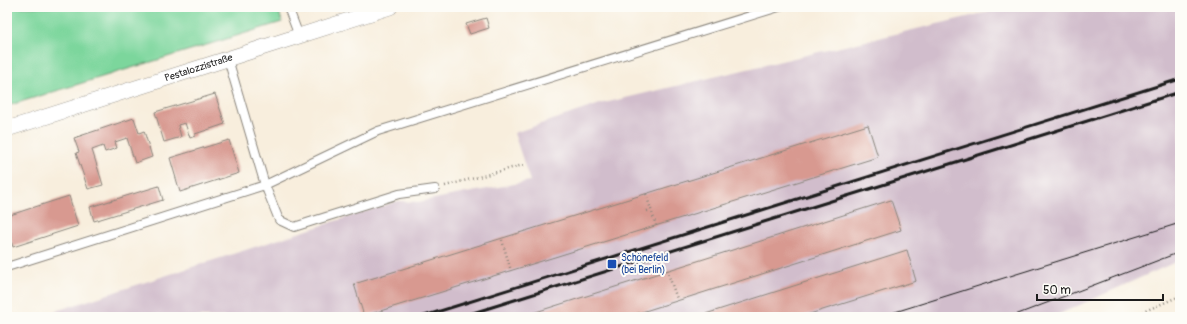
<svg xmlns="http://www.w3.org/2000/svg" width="1187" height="324" font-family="Pangolin,sans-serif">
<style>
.industrial{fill:#d1bdcc}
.green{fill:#7cd69c;stroke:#4c795c}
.building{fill:#d89990}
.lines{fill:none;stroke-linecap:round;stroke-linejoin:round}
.service-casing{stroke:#8a857c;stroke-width:10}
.minor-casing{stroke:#8a857c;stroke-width:16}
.path{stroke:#8a857c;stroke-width:2.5;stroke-dasharray:1 3;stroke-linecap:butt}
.service{stroke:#fff;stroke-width:8}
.minor{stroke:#fff;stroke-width:15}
.tram{stroke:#1c1c1c;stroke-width:1}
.rail{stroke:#1c1c1c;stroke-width:3}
.transit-dot{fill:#1a4fb4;stroke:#fdfcf7;stroke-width:1.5}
.labels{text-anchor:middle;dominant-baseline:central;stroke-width:4;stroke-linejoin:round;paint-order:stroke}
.street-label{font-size:10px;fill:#1c1c1c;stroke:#fdfcf7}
.transit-label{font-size:10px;fill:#164399;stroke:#fdfcf7;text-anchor:start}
</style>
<rect width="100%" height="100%" fill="#fdfcf7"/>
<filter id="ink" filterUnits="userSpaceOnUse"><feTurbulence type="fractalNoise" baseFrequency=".025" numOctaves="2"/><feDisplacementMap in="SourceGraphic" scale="8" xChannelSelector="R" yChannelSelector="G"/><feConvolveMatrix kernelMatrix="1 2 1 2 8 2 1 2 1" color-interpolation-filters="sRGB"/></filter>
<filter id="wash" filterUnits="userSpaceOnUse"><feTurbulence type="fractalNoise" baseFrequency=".012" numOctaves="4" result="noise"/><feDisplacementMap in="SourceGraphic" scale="16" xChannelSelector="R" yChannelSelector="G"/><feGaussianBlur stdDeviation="0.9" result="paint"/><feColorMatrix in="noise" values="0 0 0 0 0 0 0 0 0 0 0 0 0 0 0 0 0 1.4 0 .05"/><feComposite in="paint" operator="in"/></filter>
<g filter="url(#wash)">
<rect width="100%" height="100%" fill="#f8eedd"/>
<!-- industrial -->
<path class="industrial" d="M1009,7h171v253l-127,57h-1016l361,-116 20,1 112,-21 -16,-48 86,-29z"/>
<!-- green -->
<g class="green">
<path d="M7,7h271l4,15 -275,84z"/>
<path d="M302,7h24l-22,7z"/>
</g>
<g id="blocks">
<!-- building -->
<g class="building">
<path d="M486,18l3,10 -19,6 -4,-10z"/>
<path d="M215,94l10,30 -30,10v2l-5,2 -5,-15 -7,2 3,12 -17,5 -9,-30z"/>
<path d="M134,118l5,15 5,-2 8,26 -17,6 -8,-25 -12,4 2,6 -12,4 -2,-6 -11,4 11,35 -15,4 -12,-36 3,-1 -5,-14z"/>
<path d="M868,125l10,32 -514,159 -10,-32z"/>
<path d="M229,140l10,33 -59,19 -10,-34z"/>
<path d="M159,186l4,14 -69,21 -4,-14z"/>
<path d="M69,196l9,30 -65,21 -6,-19v-12z"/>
<path d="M891,200l10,30 -275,87h-106z"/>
<path d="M907,250l9,31 -116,36h-104z"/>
</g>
</g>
</g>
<g filter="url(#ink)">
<use href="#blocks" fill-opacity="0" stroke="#8a857c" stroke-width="1"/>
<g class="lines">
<defs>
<g id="service">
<path d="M288,7l11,29"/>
<path d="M228,59l37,126 14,35 15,7 105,-33 36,-5"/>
<path d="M10,266l255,-81 113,-54 401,-124"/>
</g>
<g id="minor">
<path id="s1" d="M7,129l383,-122"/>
</g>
</defs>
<!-- service casing -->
<use href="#service" class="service-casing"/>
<!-- minor casing -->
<use href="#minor" class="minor-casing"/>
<!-- path -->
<g class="path">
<path d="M445,186l78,-21"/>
<path d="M646,194l10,31"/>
<path d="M647,211l4,-1"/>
<path d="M502,240l9,31"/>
<path d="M667,270l10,29"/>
<path d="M533,312l1,5"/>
<path d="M1131,317l49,-21"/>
</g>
<!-- service -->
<use href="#service" class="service"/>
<!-- minor -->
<use href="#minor" class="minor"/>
<!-- tram -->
<g class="tram">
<path d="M879,317l301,-94"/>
<path d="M1010,317l170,-65"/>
</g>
<!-- rail -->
<g class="rail">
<path d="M421,317l759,-238"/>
<path d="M460,317l720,-225"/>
</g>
</g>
</g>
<!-- markers -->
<rect class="transit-dot" x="607" y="259" width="10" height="10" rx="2"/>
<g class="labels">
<!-- street labels -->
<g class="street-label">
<text stroke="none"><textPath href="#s1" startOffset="201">Pestalozzistraße</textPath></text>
</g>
<!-- transit labels -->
<g class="transit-label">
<text x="621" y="258">Schönefeld<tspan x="621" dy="12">(bei Berlin)</tspan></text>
</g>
</g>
<!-- margin -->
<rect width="1187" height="324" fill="none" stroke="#fdfcf7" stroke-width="24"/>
<!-- scale -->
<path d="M1037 294v6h126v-6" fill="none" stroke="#1c1c1c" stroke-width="2"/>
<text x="1043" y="294" font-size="12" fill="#1c1c1c" stroke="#fdfcf7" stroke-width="3" paint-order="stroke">50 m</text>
</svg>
